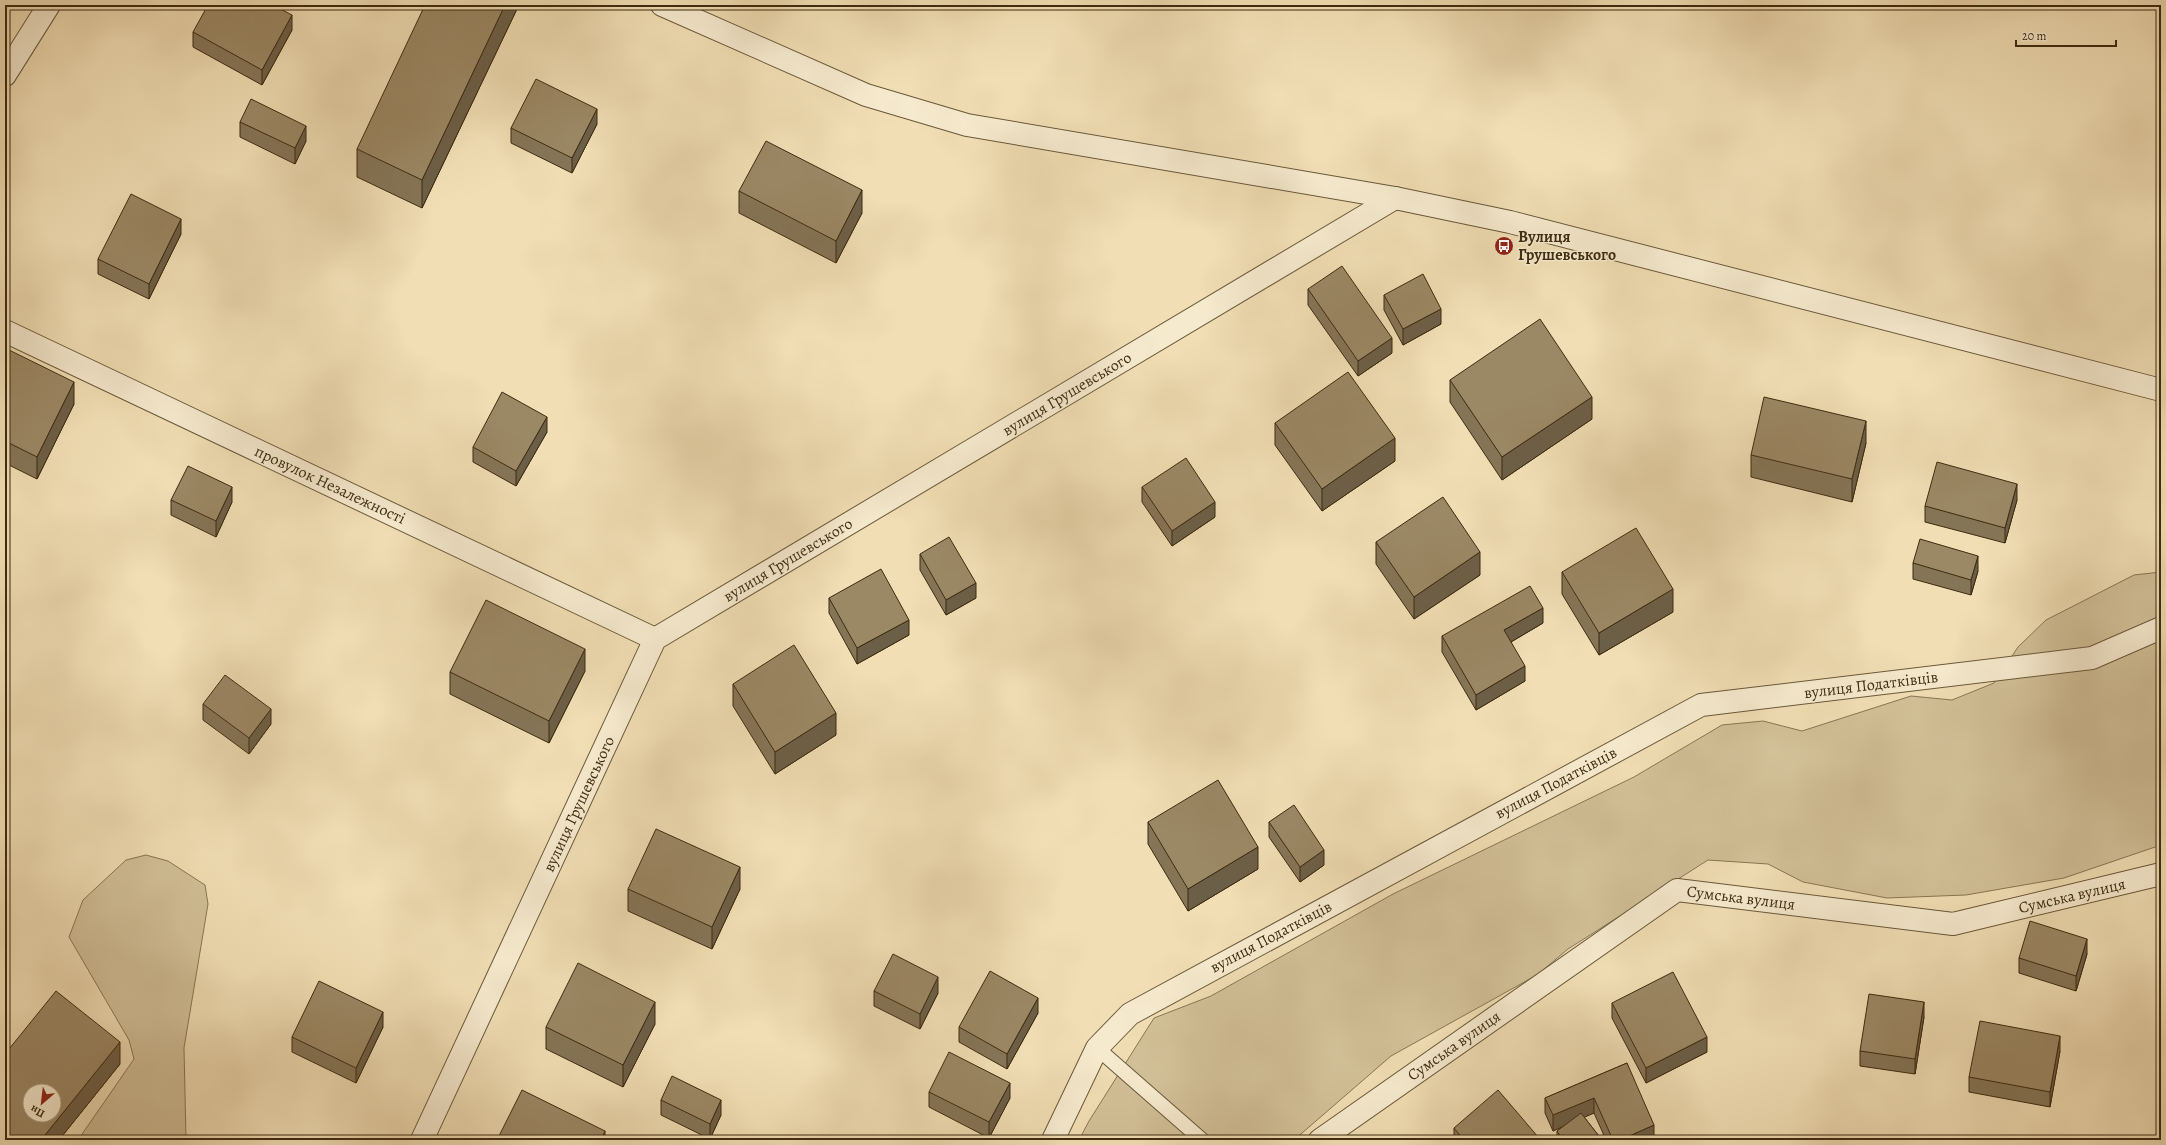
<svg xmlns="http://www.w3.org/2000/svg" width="2166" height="1145" font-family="Alegreya,serif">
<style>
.green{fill:#d2c098;stroke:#887654}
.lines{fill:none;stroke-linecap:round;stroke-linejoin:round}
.service-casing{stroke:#6a5839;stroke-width:16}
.minor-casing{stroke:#6a5839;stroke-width:24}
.tertiary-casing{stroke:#6a5839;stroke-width:24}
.service{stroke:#f6eace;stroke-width:14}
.minor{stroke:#f6eace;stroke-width:22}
.tertiary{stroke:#f6eace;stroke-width:22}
.wall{fill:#857557;stroke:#3d2b10}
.shaded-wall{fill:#6c5f47;stroke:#3d2b10}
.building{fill:#9b8865;stroke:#3d2b10;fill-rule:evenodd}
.labels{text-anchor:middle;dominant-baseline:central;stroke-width:3;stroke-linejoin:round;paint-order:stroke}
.poi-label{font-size:16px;font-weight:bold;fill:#3d2b10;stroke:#f6eace;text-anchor:start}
.street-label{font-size:16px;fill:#3d2b10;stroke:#f6eace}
</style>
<rect width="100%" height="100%" fill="#f1deb4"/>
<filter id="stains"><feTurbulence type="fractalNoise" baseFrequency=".005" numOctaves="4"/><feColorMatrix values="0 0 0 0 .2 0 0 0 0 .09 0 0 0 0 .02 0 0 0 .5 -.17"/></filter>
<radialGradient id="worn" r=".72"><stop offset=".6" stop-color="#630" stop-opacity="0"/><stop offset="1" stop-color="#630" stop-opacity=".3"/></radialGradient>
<!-- green -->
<g class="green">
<path d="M2161,572v273l-97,33 -98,17 -79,3 -84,-16 -35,-18 -60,-4 -140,89 -31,26 -146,81 -97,84h-215l10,-19 65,-103 57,-22 182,-102 241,-117 88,-52 41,-4 39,10 109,-35 41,4 42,-17 24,-36 28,-27 88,-45z"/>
<path d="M146,855l22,6 37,24 3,19 -24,144 2,92h-108l56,-81 -5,-19 -60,-103 14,-37 43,-40z"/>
</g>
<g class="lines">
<defs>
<path id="service" d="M1097,1048l105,92"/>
<g id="minor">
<path d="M5,75l44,-70"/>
<path d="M5,331l650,308"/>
<path d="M422,1140l233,-501 740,-441"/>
<path d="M1053,1140l44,-92 33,-34 571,-309 391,-47 69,-30"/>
<path d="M1320,1140l357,-250 276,34 208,-50"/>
</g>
<path id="tertiary" d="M662,5l204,90 101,30 428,73 115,24 651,168"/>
</defs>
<!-- service casing -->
<use href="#service" class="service-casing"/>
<!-- minor casing -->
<use href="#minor" class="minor-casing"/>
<!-- tertiary casing -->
<use href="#tertiary" class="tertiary-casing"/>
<!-- service -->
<use href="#service" class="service"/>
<!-- minor -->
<use href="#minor" class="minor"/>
<!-- tertiary -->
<use href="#tertiary" class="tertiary"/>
</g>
<!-- wall -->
<g class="wall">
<path d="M516,5v6l-94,197 -65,-31v-28z"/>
<path d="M292,30l-30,55 -69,-38v-15z"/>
<path d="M240,122l66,19 -11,23 -55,-27z"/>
<path d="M597,124l-25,49 -61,-30v-15z"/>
<path d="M739,191l123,22 -26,50 -97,-50z"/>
<path d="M181,234l-32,65 -51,-25v-15z"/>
<path d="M1308,289l84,64 -34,23 -50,-71z"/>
<path d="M1384,295l57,29 -38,21 -19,-35z"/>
<path d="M5,348l69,56 -37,75 -32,-16z"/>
<path d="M1450,380l142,39 -90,61 -52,-78z"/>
<path d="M1275,423l120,38 -73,50 -47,-66z"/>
<path d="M547,432l-31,54 -43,-24v-15z"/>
<path d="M1866,443l-14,59 -101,-25v-22z"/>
<path d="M1142,487l73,30 -43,29 -30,-44z"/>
<path d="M171,500l61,2 -16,35 -45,-22z"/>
<path d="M2017,500l-12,43 -80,-21v-16z"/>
<path d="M1376,542l104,33 -66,44 -38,-55z"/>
<path d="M920,554l56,44 -30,17 -26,-45z"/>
<path d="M1913,563l65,8 -7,24 -58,-16z"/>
<path d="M1562,572l111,40 -74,43 -37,-61z"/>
<path d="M829,598l80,37 -52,29 -28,-51z"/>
<path d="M1543,623l-32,19 14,39 -49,29 -34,-58v-16z"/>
<path d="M585,671l-36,72 -99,-49v-22z"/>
<path d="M733,684l103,51 -61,39 -42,-68z"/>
<path d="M203,704l68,20 -22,30 -46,-34z"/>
<path d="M1148,822l110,47 -70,42 -40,-67z"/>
<path d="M1269,822l55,43 -24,17 -31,-45z"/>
<path d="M628,889h112l-28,60 -84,-38z"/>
<path d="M2087,954l-11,37 -57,-18v-15z"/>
<path d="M874,991l64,2 -18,36 -46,-23z"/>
<path d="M1612,1003l95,49 -61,31 -34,-65z"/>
<path d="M1038,1013l-31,56 -48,-27v-15z"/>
<path d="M1924,1017l-9,57 -55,-8v-15z"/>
<path d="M655,1024l-32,63 -77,-38v-22z"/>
<path d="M383,1027l-27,56 -64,-31v-15z"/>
<path d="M2060,1051l-10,56 -81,-15v-15z"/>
<path d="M5,1054l115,10 -61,76h-54z"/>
<path d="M1627,1063l27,77h-48l-12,-27 -10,4 18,23h-45v-9l6,-5 -10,5 -8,-18v-15z"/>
<path d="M929,1092l81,6 -21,40 -60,-31z"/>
<path d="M661,1100l60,15 -11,24 -49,-24z"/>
<path d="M1454,1128l85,12h-85z"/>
</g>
<!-- shaded-wall -->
<g class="shaded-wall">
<path d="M505,5h11v6l-94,197v-28z"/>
<path d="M292,15v15l-30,55v-15z"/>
<path d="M597,109v15l-25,49v-15z"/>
<path d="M306,126v15l-11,23v-16z"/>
<path d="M862,190v23l-26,50v-22z"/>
<path d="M181,219v15l-32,65v-15z"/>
<path d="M1441,309v15l-38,21v-16z"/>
<path d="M1392,338v15l-34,23v-15z"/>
<path d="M74,382v22l-37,75v-22z"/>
<path d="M1592,397v22l-90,61v-23z"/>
<path d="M547,417v15l-31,54v-15z"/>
<path d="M1866,421v22l-14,59v-23z"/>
<path d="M1395,438v23l-73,50v-22z"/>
<path d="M2017,484v16l-12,43v-15z"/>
<path d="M232,487v15l-16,35v-16z"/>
<path d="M1215,502v15l-43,29v-15z"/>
<path d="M1480,552v23l-66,44v-22z"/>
<path d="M1978,556v15l-7,24v-15z"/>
<path d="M976,583v15l-30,17v-15z"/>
<path d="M1673,589v23l-74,43v-22z"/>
<path d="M1543,608v15l-39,23v-16z"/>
<path d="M909,620v15l-52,29v-16z"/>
<path d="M585,649v22l-36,72v-22z"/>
<path d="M1525,666v15l-49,29v-15z"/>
<path d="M271,709v15l-22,30v-16z"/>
<path d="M836,713v22l-61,39v-22z"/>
<path d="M1258,847v22l-70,42v-22z"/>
<path d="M1324,850v15l-24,17v-15z"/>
<path d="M740,867v22l-28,60v-22z"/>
<path d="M2087,939v15l-11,37v-15z"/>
<path d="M938,977v16l-18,36v-15z"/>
<path d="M1038,998v15l-31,56v-15z"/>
<path d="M655,1002v22l-32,63v-22z"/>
<path d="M1924,1002v15l-9,57v-15z"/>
<path d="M383,1012v15l-27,56v-15z"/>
<path d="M2060,1036v15l-10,56v-15z"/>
<path d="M1707,1037v15l-61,31v-15z"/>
<path d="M120,1042v22l-61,76h-18z"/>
<path d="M1010,1083v15l-21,40v-16z"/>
<path d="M1594,1098v15l-41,18v-16z"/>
<path d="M721,1100v15l-11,24v-15z"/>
<path d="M1654,1125v15h-34z"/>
<path d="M605,1131v9h-4z"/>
</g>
<!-- building -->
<g class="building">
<path d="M208,5h65l19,10 -30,55 -69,-38z"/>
<path d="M425,5h80l-83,175 -65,-31z"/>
<path d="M536,79l61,30 -25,49 -61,-30z"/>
<path d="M251,99l55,27 -11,22 -55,-26z"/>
<path d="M766,141l96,49 -26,51 -97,-50z"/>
<path d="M131,194l50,25 -32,65 -51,-25z"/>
<path d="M1342,266l50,72 -34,23 -50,-72z"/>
<path d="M1423,274l18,35 -38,20 -19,-34z"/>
<path d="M1540,319l52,78 -90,60 -52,-77z"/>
<path d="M5,348l69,34 -37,75 -32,-16z"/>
<path d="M1348,372l47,66 -73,51 -47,-66z"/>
<path d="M502,392l45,25 -31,54 -43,-24z"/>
<path d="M1764,397l102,24 -14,58 -101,-24z"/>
<path d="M1186,458l29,44 -43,29 -30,-44z"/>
<path d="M1937,462l80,22 -12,44 -80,-22z"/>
<path d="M188,466l44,21 -16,34 -45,-21z"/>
<path d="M1443,497l37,55 -66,45 -38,-55z"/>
<path d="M1636,528l37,61 -74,44 -37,-61z"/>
<path d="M949,537l27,46 -30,17 -26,-46z"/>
<path d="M1920,539l58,17 -7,24 -58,-17z"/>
<path d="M881,569l28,51 -52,28 -28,-50z"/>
<path d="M1530,586l13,22 -39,22 21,36 -49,29 -34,-59z"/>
<path d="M486,600l99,49 -36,72 -99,-49z"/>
<path d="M794,645l42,68 -61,39 -42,-68z"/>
<path d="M225,675l46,34 -22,29 -46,-34z"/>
<path d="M1218,780l40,67 -70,42 -40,-67z"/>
<path d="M1294,805l30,45 -24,17 -31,-45z"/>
<path d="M656,829l84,38 -28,60 -84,-38z"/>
<path d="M2030,921l57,18 -11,37 -57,-18z"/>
<path d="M893,954l45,23 -18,37 -46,-23z"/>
<path d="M578,963l77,39 -32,63 -77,-38z"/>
<path d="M990,971l48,27 -31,56 -48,-27z"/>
<path d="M1673,972l34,65 -61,31 -34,-65z"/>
<path d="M319,981l64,31 -27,56 -64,-31z"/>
<path d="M56,991l64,51 -79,98h-29l-7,-6v-80zM30,1091h24v24h-24z"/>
<path d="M1869,994l55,8 -9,57 -55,-8z"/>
<path d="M1980,1021l80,15 -10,56 -81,-15z"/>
<path d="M949,1052l61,31 -21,39 -60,-30z"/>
<path d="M1627,1063l27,62 -34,15h-7l-19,-42 -41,17 -8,-17z"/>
<path d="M672,1076l49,24 -11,24 -49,-24z"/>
<path d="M522,1090l83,41 -4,9h-104z"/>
<path d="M1498,1090l41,48 -3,2h-75l2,-1 -9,-11z"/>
<path d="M1581,1113l21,27h-39l-6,-9z"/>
<path d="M1876,1138l12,2h-12z"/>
</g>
<!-- icons -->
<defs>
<symbol id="bus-disc" viewBox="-11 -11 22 22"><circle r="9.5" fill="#8f2418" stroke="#f6eace"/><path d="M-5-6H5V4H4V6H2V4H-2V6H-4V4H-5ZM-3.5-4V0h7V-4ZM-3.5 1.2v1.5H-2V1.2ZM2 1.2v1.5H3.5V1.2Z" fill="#fff"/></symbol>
</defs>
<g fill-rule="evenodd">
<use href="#bus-disc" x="1493" y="235" width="22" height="22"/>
</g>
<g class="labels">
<!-- poi labels -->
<g class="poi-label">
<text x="1518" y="237">Вулиця<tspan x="1518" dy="18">Грушевського</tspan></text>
</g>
<!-- street labels -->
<g class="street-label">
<text transform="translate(1067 394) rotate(-31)">вулиця Грушевського</text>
<text transform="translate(330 485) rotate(25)">провулок Незалежності</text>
<text transform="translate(788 560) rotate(-31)">вулиця Грушевського</text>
<text transform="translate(1871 685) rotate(-7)">вулиця Податківців</text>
<text transform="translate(1556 783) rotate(-28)">вулиця Податківців</text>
<text transform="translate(579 804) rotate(-65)">вулиця Грушевського</text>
<text transform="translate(2072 896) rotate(-13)">Сумська вулиця</text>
<text transform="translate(1741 898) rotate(7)">Сумська вулиця</text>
<text transform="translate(1271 937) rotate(-28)">вулиця Податківців</text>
<text transform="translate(1454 1046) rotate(-35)">Сумська вулиця</text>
</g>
</g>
<!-- margin -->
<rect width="2166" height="1145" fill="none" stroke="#f1deb4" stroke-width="20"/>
<rect x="6" y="6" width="2154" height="1133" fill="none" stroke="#3d2b10" stroke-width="2"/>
<rect x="10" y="10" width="2146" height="1125" fill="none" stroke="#3d2b10"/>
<!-- north arrow -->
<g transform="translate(42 1103) rotate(208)"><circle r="19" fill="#f6eace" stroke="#ac9e82"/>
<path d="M0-3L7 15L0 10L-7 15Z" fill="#8f2418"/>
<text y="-6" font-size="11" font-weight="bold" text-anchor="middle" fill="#3d2b10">Пн</text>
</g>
<!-- scale -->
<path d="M2016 40v6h100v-6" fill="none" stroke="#3d2b10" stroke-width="2"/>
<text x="2022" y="40" font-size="12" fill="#3d2b10" stroke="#f6eace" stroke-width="3" paint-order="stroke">20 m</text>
<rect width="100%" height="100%" filter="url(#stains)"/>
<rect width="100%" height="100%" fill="url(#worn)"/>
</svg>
